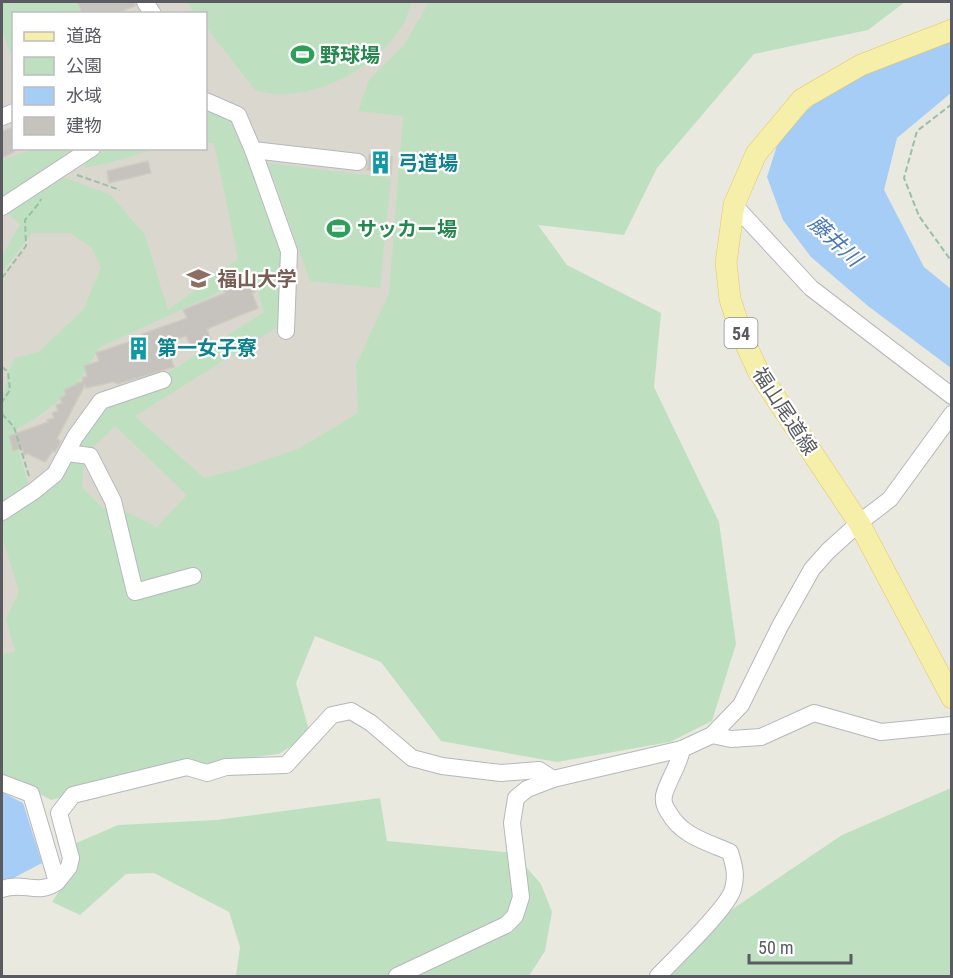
<svg xmlns="http://www.w3.org/2000/svg" width="953" height="978" font-family="'Roboto Condensed','Noto Sans JP',sans-serif">
<style>
.education{fill:#dad8ce;fill-rule:evenodd}
.green{fill:#bee0c1}
.water{fill:#a5cdf6}
.building{fill:#c6c3be;stroke:#cecbbf;stroke-width:1.5}
.lines{fill:none;stroke-linecap:round;stroke-linejoin:round}
.minor-casing{stroke:#b6b7bc;stroke-width:18}
.major-casing{stroke:#e3c761;stroke-width:22}
.path{stroke:#99c0a7;stroke-width:2;stroke-dasharray:6 3;stroke-linecap:butt}
.minor{stroke:#fff;stroke-width:16}
.major{stroke:#f6efa9;stroke-width:21}
.labels{text-anchor:middle;dominant-baseline:central;stroke-width:4.5;stroke-linejoin:round;paint-order:stroke}
.shield{fill:#fff;stroke:#8b8c90;stroke-width:1.5}
.shield-label{font-size:18px;font-weight:bold;fill:#595b60}
.leisure-label{font-size:20px;font-weight:bold;fill:#27864d;stroke:#fff;text-anchor:start}
.culture-label{font-size:20px;font-weight:bold;fill:#0d838f;stroke:#fff;text-anchor:start}
.education-label{font-size:20px;font-weight:bold;fill:#785e54;stroke:#fff;text-anchor:start}
.street-label{font-size:20px;fill:#595b60;stroke:#fff}
.water-label{font-size:21px;font-style:italic;fill:#4b78b6;stroke:#fff}
</style>
<rect width="100%" height="100%" fill="#eae9e0"/>
<!-- education -->
<path class="education" d="M2,2h437l-64,408 -373,271zM14,14h192v134h-192z"/>
<!-- green -->
<g class="green">
<path d="M2,2h79l3,11 -70,1 -1,38 -3,1 -8,-25z"/>
<path d="M186,2h226c-3,7 -5,15 -8,21 -25,41 -78,73 -126,71 -7,0 -15,-2 -23,-4l-49,-63v-13l-11,-1z"/>
<path d="M429,2h476l-37,28 -114,24 -97,114 -33,67 -86,-10 29,40 94,48 -7,74 65,135 17,122 -24,77 -42,21 -113,20 -116,-21 -60,-79 -66,-26 -19,47 14,51 -31,20 -65,8 -163,38 -49,-26v-119l13,-4 -9,-32 13,-28 -17,-54v-21l65,-56 17,5 -2,22 22,22h17l36,18 30,-32 -72,-69 -26,25 -16,-3 30,-43 19,-3 142,-90 -11,-35 -153,70 -26,42 -34,26 -27,17 17,57 -28,18v-112l3,-5 3,-18 7,-14 23,-6 45,-42 18,-42 -9,-20 -22,-15h-38l-30,39v-16l18,-32 -15,-13 24,-17 34,-17 48,18 34,40 23,75 70,-51 -24,-116h-8v-34l26,11 50,133 -3,73 -144,90 69,62 35,-9 61,-21 58,-35 -2,-48 33,-72 14,-177 -45,-5 11,-31 35,-35z"/>
<path d="M34,149h45l-77,51v-40z"/>
<path d="M108,149h47l-46,14 -24,5 -3,-9z"/>
<path d="M268,163l123,15 -11,110 -70,-7z"/>
<path d="M951,788v188h-282l56,-62 117,-79z"/>
<path d="M380,798l7,43 127,12 27,31 11,28 -7,39 -16,25h-293l4,-29 -11,-35 -75,-39 -28,1 -46,41 -28,-13 23,-35 -1,-23 44,-19 98,-5z"/>
</g>
<!-- water -->
<g class="water">
<path d="M951,41v52l-54,45 -13,52 40,77 27,22v79l-83,-62 -57,-49 -28,-37 -16,-43 14,-44 40,-35 55,-31z"/>
<path d="M2,792l21,11 19,60 -40,21z"/>
</g>
<!-- building -->
<g class="building">
<path d="M78,2h57v4l-21,8h-32z"/>
<path d="M14,127v25l-12,6v-27z"/>
<path d="M369,154l23,3 -1,17 -24,-4z"/>
<path d="M148,161l3,12 -42,10 -2,-12z"/>
<path d="M238,274l4,10 8,-3 5,11 -3,1 6,15 -51,21 4,10 -20,8 -5,-11 -20,7 8,24 -56,17 -5,-2 -27,6 -1,-3 -28,54 4,2 -6,11 -2,-1 -8,11 -17,-8 -4,1 -2,-7 -9,3 -4,-15 39,-14 -1,-2 7,-2 -2,-5 6,-2 -2,-6 6,-2 -2,-5 6,-3 -2,-5 19,-9 -1,-3 5,-2 -3,-10 15,-5 -3,-8 47,-16 -1,-3 45,-16 -4,-8 42,-17 -5,-12z"/>
</g>
<g class="lines">
<defs>
<g id="minor">
<path d="M145,2l8,12"/>
<path d="M206,101l32,14 15,35 36,101 -3,80"/>
<path d="M2,117l12,-5"/>
<path d="M253,150l105,12"/>
<path d="M734,205l77,83 141,108"/>
<path d="M2,207l90,-59"/>
<path d="M67,453l23,3 23,45 22,91 58,-16"/>
<path d="M2,512l32,-21 21,-17 20,-37 26,-36 62,-21"/>
<path d="M712,735l19,4 30,-2 53,-24 67,19 71,-7"/>
<path d="M2,783l29,11 26,88c-18,14 -34,-1 -55,7"/>
<path d="M57,882l12,-15 2,-9 -12,-45 14,-18 114,-28 20,6 19,-6 60,-2 46,-50 19,-4 20,12 41,35 30,8 59,7 38,-3 14,9"/>
<path d="M397,976l109,-51 9,-9 6,-19 -9,-74 4,-25 11,-9 26,-10 129,-30 30,-14 29,-30 39,-79 32,-57 16,-18 31,-28 31,-24 62,-85"/>
<path d="M658,976c16,-17 70,-68 75,-87 4,-14 1,-24 -3,-37 -23,-10 -48,-16 -61,-39 -5,-7 -7,-13 -4,-21 5,-15 14,-27 17,-43"/>
</g>
<path id="major" d="M952,30l-91,35 -59,34 -46,55 -22,51 -8,58 4,36 12,37 16,35 101,152 93,175"/>
</defs>
<!-- minor casing -->
<use href="#minor" class="minor-casing"/>
<!-- major casing -->
<use href="#major" class="major-casing"/>
<!-- path -->
<g class="path">
<path d="M952,104l-35,27 -13,47 15,38 33,46"/>
<path d="M77,175l43,15"/>
<path d="M2,278l24,-32 -1,-26 15,-18 1,-3"/>
<path d="M2,367l6,5 2,18 -8,12"/>
<path d="M2,414l12,13 15,49"/>
</g>
<!-- minor -->
<use href="#minor" class="minor"/>
<!-- major -->
<use href="#major" class="major"/>
</g>
<!-- icons -->
<defs>
<symbol id="stadium-bare" viewBox="-9 -9 18 18"><path d="M0-5a6.5 5 0 1 0 0 10a6.5 5 0 1 0 0-10ZM-3.5-1.8h7v3.6h-7Z" fill="#2e9e5b" stroke="#fff" stroke-width="2.5" paint-order="stroke"/></symbol>
<symbol id="building-bare" viewBox="-9 -9 18 18"><path d="M-4-6H4V6H1V3H-1V6H-4ZM-2.5-4.3h1.7v1.8h-1.7ZM.8-4.3h1.7v1.8H.8ZM-2.5-1h1.7V.8h-1.7ZM.8-1h1.7V.8H.8Z" fill="#0f9aa8" stroke="#fff" stroke-width="2.5" paint-order="stroke"/></symbol>
<symbol id="university-bare" viewBox="-9 -9 18 18"><path d="M0-5L7-2L0 1L-7-2ZM-4 1L0 2.5L4 1V4Q0 6-4 4Z" fill="#8d6e63" stroke="#fff" stroke-width="2.5" paint-order="stroke"/></symbol>
</defs>
<g fill-rule="evenodd">
<use href="#stadium-bare" x="286" y="38" width="33" height="33"/>
<use href="#building-bare" x="364" y="146" width="33" height="33"/>
<use href="#stadium-bare" x="322" y="212" width="33" height="33"/>
<use href="#university-bare" x="182" y="262" width="33" height="33"/>
<use href="#building-bare" x="122" y="332" width="33" height="33"/>
</g>
<g class="labels">
<!-- shield labels -->
<rect class="shield" x="724.5" y="318" width="33" height="30" rx="4.5"/>
<g class="shield-label">
<text x="741" y="333">54</text>
</g>
<!-- leisure labels -->
<g class="leisure-label">
<text x="320" y="55">野球場</text>
<text x="357" y="229">サッカー場</text>
</g>
<!-- culture labels -->
<g class="culture-label">
<text x="398" y="163">弓道場</text>
<text x="157" y="348">第一女子寮</text>
</g>
<!-- education labels -->
<g class="education-label">
<text x="217" y="279">福山大学</text>
</g>
<!-- street labels -->
<g class="street-label">
<text transform="translate(785 411) rotate(57)">福山尾道線</text>
</g>
<!-- water labels -->
<g class="water-label">
<text transform="translate(835 241) rotate(43)">藤井川</text>
</g>
</g>
<!-- border -->
<rect width="953" height="978" fill="none" stroke="#595b60" stroke-width="6"/>
<!-- legend -->
<rect x="12" y="12" width="195" height="138" fill="#ffffff" stroke="#bdbdbf" stroke-width="1.5"/>
<rect x="24" y="32" width="30" height="9" fill="#f6efa9" stroke="#bdbdbf" stroke-width="1.5"/>
<text x="66" y="42" font-size="18" fill="#595b60">道路</text>
<rect x="24" y="57" width="30" height="18" fill="#bee0c1" stroke="#bdbdbf" stroke-width="1.5"/>
<text x="66" y="72" font-size="18" fill="#595b60">公園</text>
<rect x="24" y="87" width="30" height="18" fill="#a5cdf6" stroke="#bdbdbf" stroke-width="1.5"/>
<text x="66" y="102" font-size="18" fill="#595b60">水域</text>
<rect x="24" y="117" width="30" height="18" fill="#c6c3be" stroke="#bdbdbf" stroke-width="1.5"/>
<text x="66" y="132" font-size="18" fill="#595b60">建物</text>
<!-- scale -->
<path d="M749 954v9h102v-9" fill="none" stroke="#595b60" stroke-width="3"/>
<text x="758" y="954" font-size="18" fill="#595b60" stroke="#ffffff" stroke-width="4.5" paint-order="stroke">50 m</text>
</svg>
